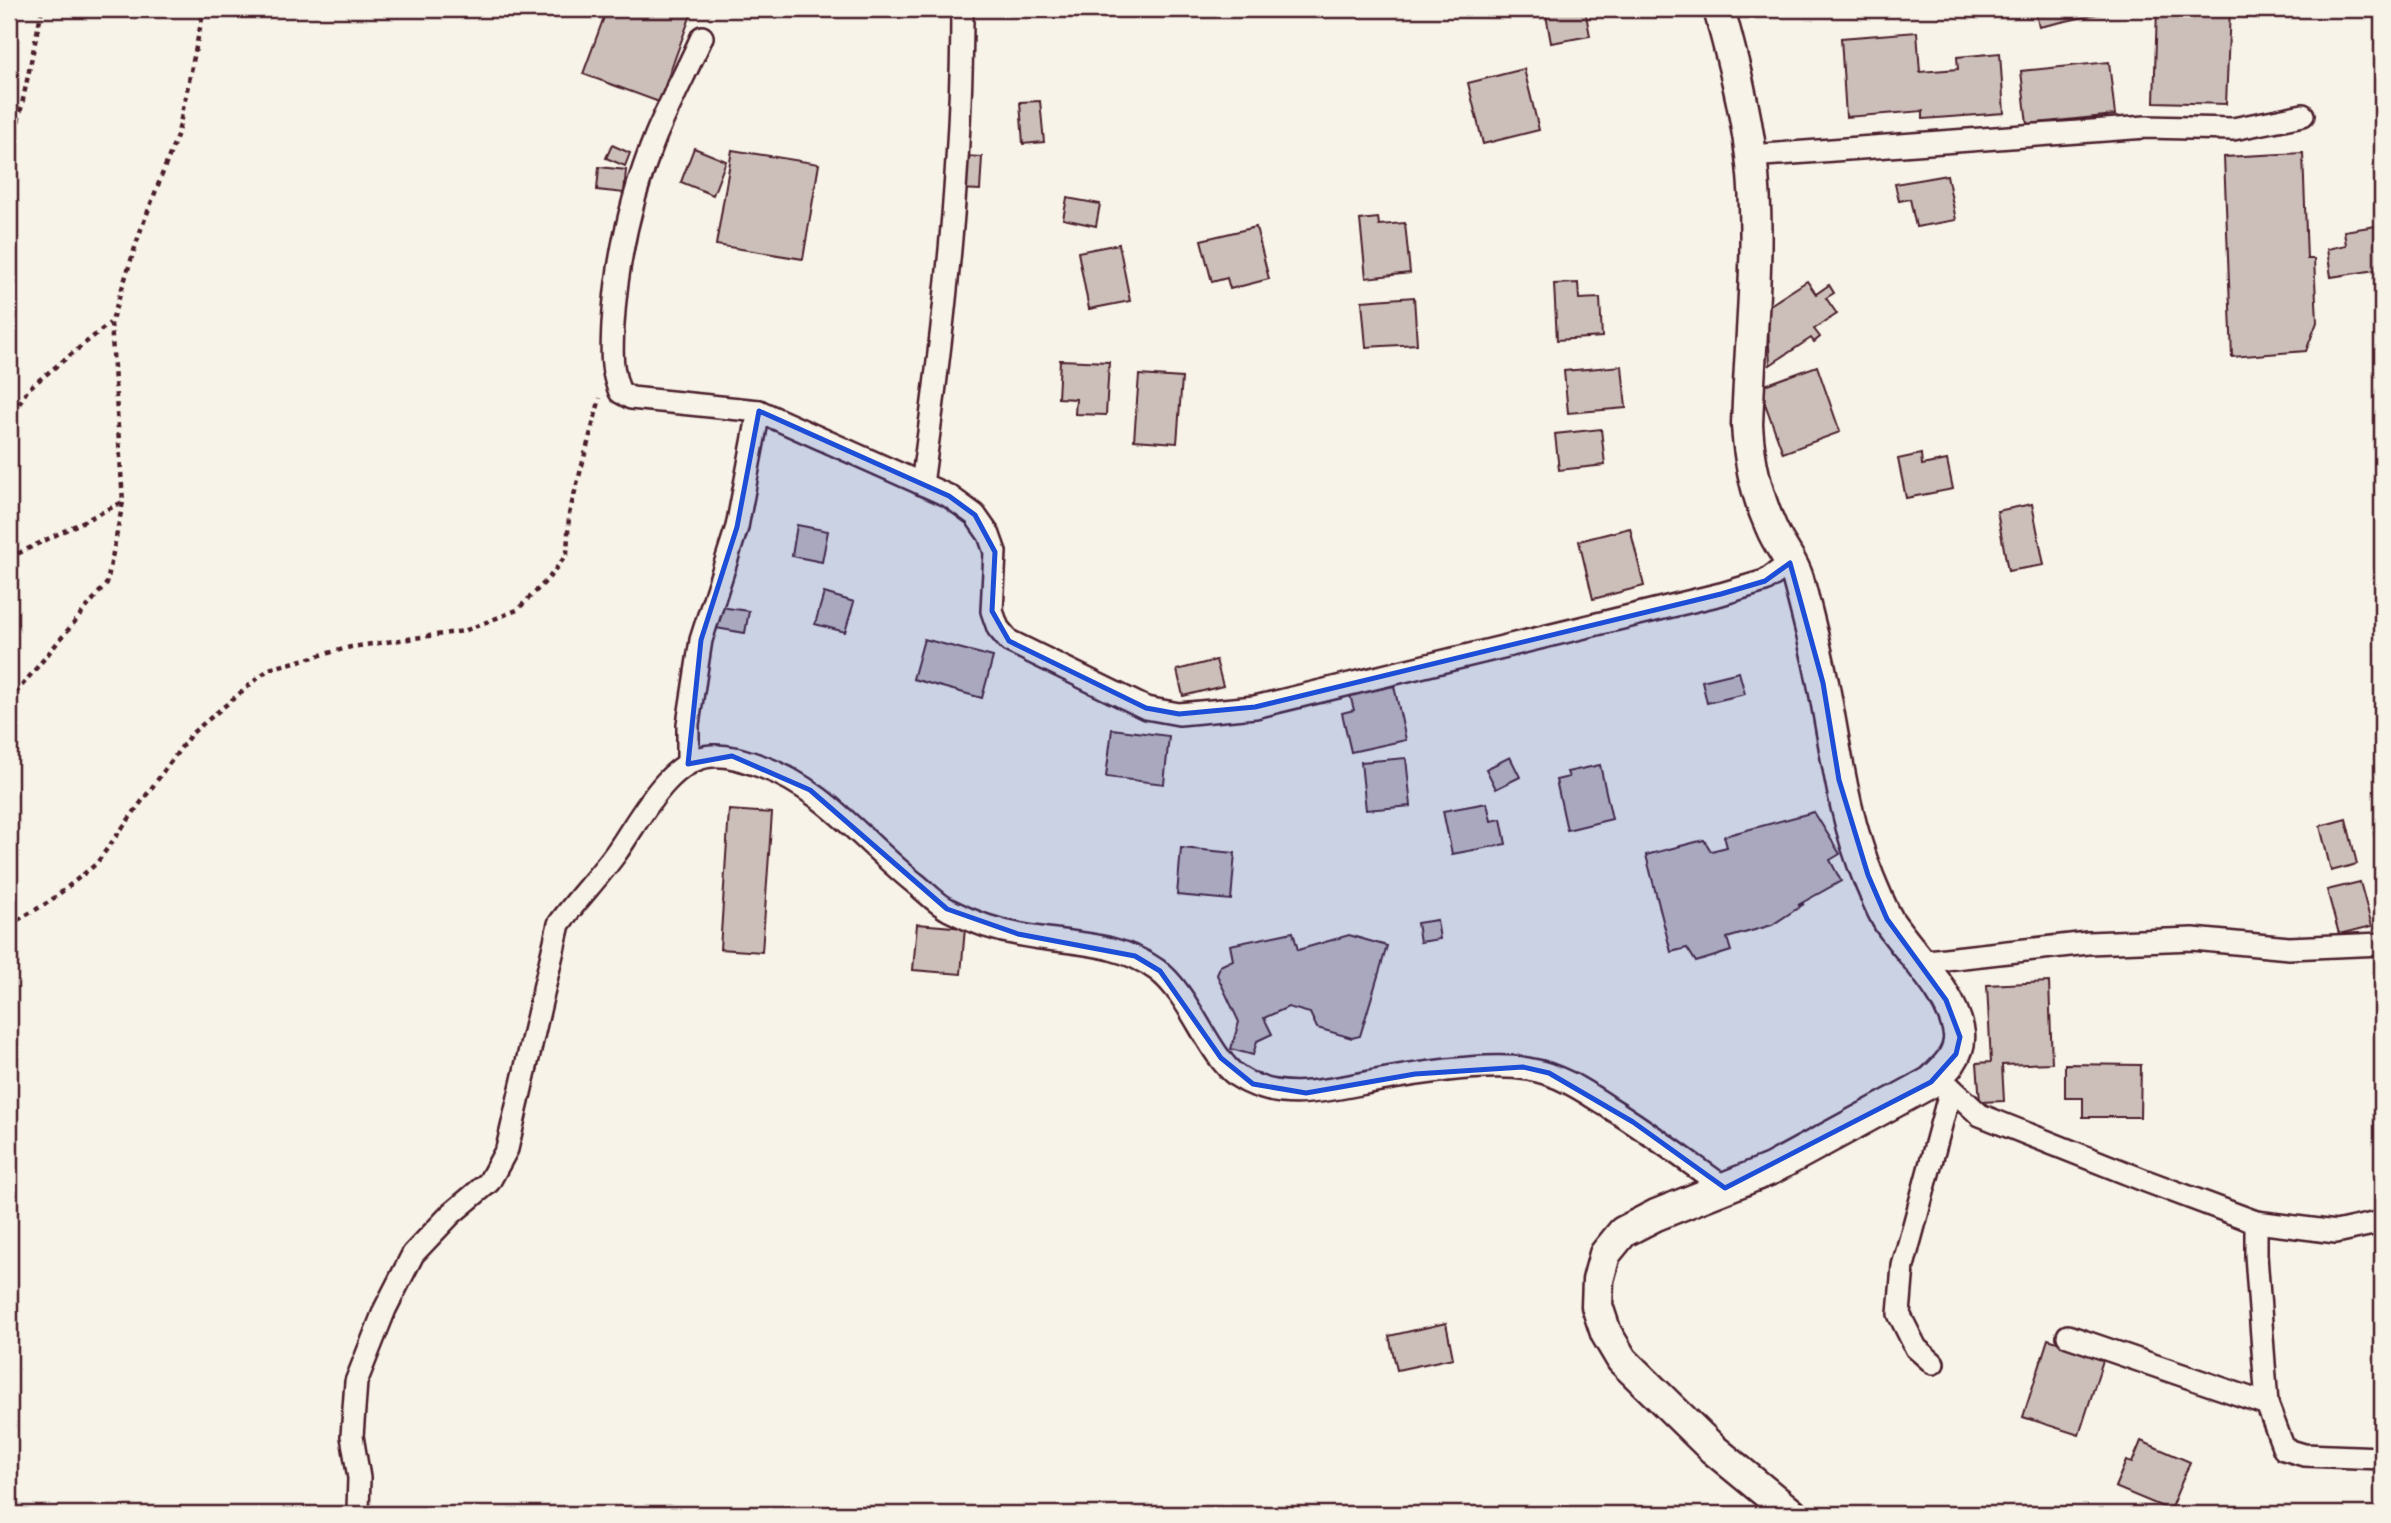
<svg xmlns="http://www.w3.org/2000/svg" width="2391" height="1523" font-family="Mynerve,sans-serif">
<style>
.building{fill:#ccbfb9;stroke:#4a1f2b;stroke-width:2}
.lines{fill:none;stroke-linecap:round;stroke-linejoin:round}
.street-casing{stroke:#4a1f2b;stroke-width:26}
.secondary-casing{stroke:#4a1f2b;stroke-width:35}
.path{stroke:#4a1f2b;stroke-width:4.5;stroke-dasharray:5 5;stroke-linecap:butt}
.street{stroke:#f7f3e8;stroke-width:21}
.secondary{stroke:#f7f3e8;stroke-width:30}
.marked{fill:#1d4ed8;fill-opacity:0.2;stroke:#1d4ed8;stroke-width:5;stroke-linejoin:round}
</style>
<rect width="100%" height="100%" fill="#f7f3e8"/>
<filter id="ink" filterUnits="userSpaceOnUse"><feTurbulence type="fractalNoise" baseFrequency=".0143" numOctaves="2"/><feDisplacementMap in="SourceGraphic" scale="14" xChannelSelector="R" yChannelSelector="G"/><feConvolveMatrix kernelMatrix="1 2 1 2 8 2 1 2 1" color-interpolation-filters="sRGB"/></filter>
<g filter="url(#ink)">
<!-- building -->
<g class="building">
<path d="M607,9h86l-34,93 -76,-28z"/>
<path d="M1545,9h40l5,27 -39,7z"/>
<path d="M2035,9h85l-81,18z"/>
<path d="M2157,9h73l-4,95 -72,-2z"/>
<path d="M1917,32l3,40 38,-3 -1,-12 43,-4 4,60 -81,6v-8l-77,6 -5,-79z"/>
<path d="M2109,62l6,53 -88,9 -6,-53z"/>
<path d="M1524,69l15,61 -56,14 -15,-61z"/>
<path d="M1040,101l4,41 -21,2 -3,-42z"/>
<path d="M612,145l18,8 -5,13 -19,-8z"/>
<path d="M694,148l32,13 -13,34 -32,-13z"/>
<path d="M732,150l87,14 -16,95 -87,-14z"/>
<path d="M2303,153l4,106h7l3,63 -11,29 -74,6 -8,-200z"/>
<path d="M961,156l21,1 -2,33 -21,-1z"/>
<path d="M599,167l27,3 -2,23 -27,-3z"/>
<path d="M1947,175l9,45 -40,7 -6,-28 -11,2 -4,-17z"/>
<path d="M1067,198l33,6 -4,22 -33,-7z"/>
<path d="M1378,218l1,7 26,-2 5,50 -44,5 -6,-58z"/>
<path d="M2382,225v44l-51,8 -4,-28 19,-4 -2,-14z"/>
<path d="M1256,227l13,52 -39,10 -3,-11 -15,4 -11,-42z"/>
<path d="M1119,244l11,57 -41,8 -11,-57z"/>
<path d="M1807,281l9,13 13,-9 5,8 -8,5 11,16 -23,15 6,8 -6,5 -3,-4 -41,27 -3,-58z"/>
<path d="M1578,283l1,16 21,-1 2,39 -45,3 -3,-56z"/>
<path d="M1414,297l3,47 -51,3 -4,-46z"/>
<path d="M1060,360l49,2 -3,53 -31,-1 1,-15 -18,-1z"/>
<path d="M1622,366l4,42 -58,5 -4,-42z"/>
<path d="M1817,366l23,66 -57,21 -24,-66z"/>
<path d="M1139,375l43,3 -5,65 -43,-3z"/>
<path d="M1601,429l4,36 -46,5 -4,-36z"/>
<path d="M1921,454l1,11 25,-5 6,29 -47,9 -8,-39z"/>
<path d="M2032,504l12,61 -36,6 -11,-60z"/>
<path d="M797,525l31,6 -6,31 -30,-6z"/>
<path d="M1630,528l14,58 -51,13 -14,-58z"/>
<path d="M824,593l30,9 -9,30 -30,-8z"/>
<path d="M713,606l36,5 -4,22 -35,-6z"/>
<path d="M924,639l69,18 -11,41 -69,-19z"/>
<path d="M1216,660l7,26 -40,10 -6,-26z"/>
<path d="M1739,672l6,22 -38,9 -5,-22z"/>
<path d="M1394,686l12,54 -55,12 -9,-39 12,-3 -4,-15z"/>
<path d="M1112,729l57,7 -5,48 -58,-7z"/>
<path d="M1510,757l10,20 -24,12 -10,-20z"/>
<path d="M1406,758l5,48 -45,4 -5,-48z"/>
<path d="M1600,765l12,54 -45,11 -11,-50 13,-3 -2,-5z"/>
<path d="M1487,803l4,18 10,-2 5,25 -54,10 -9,-43z"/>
<path d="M729,810l43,3 -10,139 -42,-3z"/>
<path d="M1814,812l26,42 -10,6 11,21 -43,24 6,-1 -32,21 -45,13 4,13 -35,11 -9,-14 -16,4 -25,-97 58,-15 7,11 16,-4 -3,-11z"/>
<path d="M2346,819l11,45 -26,7 -11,-45z"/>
<path d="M2382,831v38l-8,-36z"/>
<path d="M1181,848l54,5 -4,47 -54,-5z"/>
<path d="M2360,882l12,44 -33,8 -12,-44z"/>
<path d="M1437,920l3,19 -20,3 -3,-19z"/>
<path d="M917,924l48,4 -4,46 -48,-4z"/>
<path d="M1293,932l5,18 51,-15 38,11 -27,90 -8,2 -35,-10 -7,-15 -22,-6 -24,11 8,16 -15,7 -4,14 -22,-6 8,-27 -22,-47 3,-9 13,-6 -3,-15z"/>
<path d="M2049,982l3,81 -50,2 2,36 -24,1 -3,-39 14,-1 -4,-77z"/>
<path d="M2065,1064l76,1 -1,52h-57v-19h-18z"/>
<path d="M2382,1120v48h-3l-4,-47z"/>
<path d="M1446,1323l7,35 -56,12 -8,-34z"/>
<path d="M2048,1339l56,18 -25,78 -56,-18z"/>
<path d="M2141,1441l49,21 -20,48 -55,-23 11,-26 6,2z"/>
</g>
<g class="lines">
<defs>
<g id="street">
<path d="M702,37c-15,33 -32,65 -46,98 -24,59 -39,125 -43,189 -1,24 -3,45 7,68l11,6 128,13 190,85 26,19 14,20 6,17 -3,59 6,17 11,13 137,67 33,6 76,-7 466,-113 44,-13 25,-18"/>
<path d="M1751,156l395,-29 87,2 70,-14"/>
<path d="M922,484c22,-158 40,-316 40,-475"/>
<path d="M688,764v-40l13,-84 36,-113 22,-116"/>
<path d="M1919,962l169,-19 105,-4 96,9 93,-4"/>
<path d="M1938,1076l42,39 166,66 110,41 80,10 46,-10"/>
<path d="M2256,1222v33l11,149 17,45 20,6 78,3"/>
<path d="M2068,1336l199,68"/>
<path d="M1933,1363l-17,-15 -17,-34 4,-48 48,-178"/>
<path d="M356,1514l2,-4 1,-32 -7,-42 4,-54 29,-73 28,-55 38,-40 38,-32 18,-33 52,-225c18,-25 39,-46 57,-71 23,-32 52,-94 96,-97 17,-1 31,4 48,10 64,22 104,77 156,118 10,8 21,20 33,26 21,11 49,21 73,25 45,9 96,6 135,35 33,24 50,84 80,106 44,30 97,12 144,4 39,-7 109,-18 147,-11 31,5 56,22 82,39 40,25 77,53 115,80"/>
</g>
<path id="secondary" d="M1719,9c13,48 26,97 32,147 11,85 -1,182 -4,269 2,35 9,69 24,102 7,18 22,34 27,52 9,34 18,69 25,104 13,65 20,133 46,196 6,14 12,30 20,43 22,32 65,73 70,112 2,21 -14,35 -28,48l-160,87 -115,46 -33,17 -18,22 -7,26 -1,26 9,27 16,27 91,89 79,65"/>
</defs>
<!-- street casing -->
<use href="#street" class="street-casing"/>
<!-- secondary casing -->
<use href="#secondary" class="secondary-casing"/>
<!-- path -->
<g class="path">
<path d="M1169,9l1,7"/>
<path d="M9,139l8,-11 25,-119"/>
<path d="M9,421l19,-32 82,-66"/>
<path d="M9,558l114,-56"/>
<path d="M9,701l98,-118 16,-81 -12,-179 29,-91 38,-99 26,-124"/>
<path d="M9,925l40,-23 47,-38 95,-130 78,-65 82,-22 113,-16 53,-21 31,-31 19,-25 2,-40 31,-116"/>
</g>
<!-- street -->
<use href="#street" class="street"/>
<!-- secondary -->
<use href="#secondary" class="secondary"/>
</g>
</g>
<!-- marked area -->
<path class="marked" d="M759,411l190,85 26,19 20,37 -3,59 17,30 137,67 33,6 76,-7 466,-113 44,-13 25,-18 33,120 16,97 29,95 19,44 59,81 14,37 -4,17 -25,28 -206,106 -92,-66 -84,-49 -26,-6 -108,7 -109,19 -53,-9 -32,-26 -61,-87 -25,-15 -117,-22 -71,-25 -137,-119 -78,-34 -44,8 13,-124 36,-113z"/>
<!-- margin -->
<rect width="2391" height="1523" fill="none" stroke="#f7f3e8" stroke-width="35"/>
<rect x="18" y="18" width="2356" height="1488" fill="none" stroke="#4a1f2b" stroke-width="2.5" filter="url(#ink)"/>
</svg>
